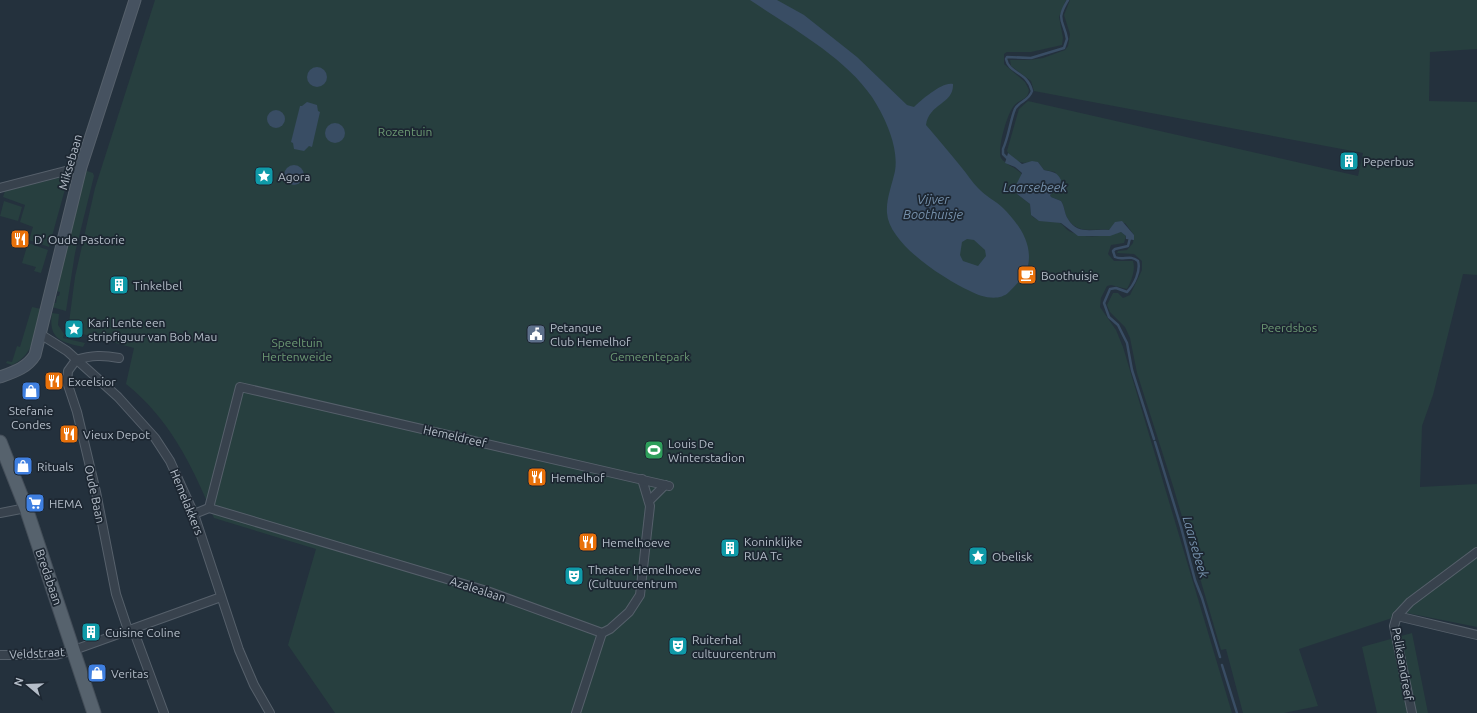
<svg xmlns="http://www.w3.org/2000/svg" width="1477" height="713" font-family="Ubuntu,sans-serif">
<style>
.green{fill:#273f3f}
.water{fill:#394d64;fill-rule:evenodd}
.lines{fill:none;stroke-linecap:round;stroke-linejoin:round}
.stream{stroke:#394d64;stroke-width:2.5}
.street-casing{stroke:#56606b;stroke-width:10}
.secondary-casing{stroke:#56606b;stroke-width:13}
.primary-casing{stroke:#444e59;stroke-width:15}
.street{stroke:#38424d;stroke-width:8}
.secondary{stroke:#465260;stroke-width:11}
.primary{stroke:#56626d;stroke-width:13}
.labels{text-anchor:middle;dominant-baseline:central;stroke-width:3.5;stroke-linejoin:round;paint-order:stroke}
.park-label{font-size:12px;fill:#6c9973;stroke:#1d2732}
.poi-label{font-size:12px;fill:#b4bdc8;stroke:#1d2732;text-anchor:start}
.street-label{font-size:12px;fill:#b4bdc8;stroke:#1d2732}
.water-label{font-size:13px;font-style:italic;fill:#7590ab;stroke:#1d2732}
</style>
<rect width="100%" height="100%" fill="#24313d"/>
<!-- green -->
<g class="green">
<path d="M155,0h911l-7,17 4,21 -1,7 -31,7h-24l-3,2v10l21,18 4,8c-1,11 -11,9 -16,17 -6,8 -16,42 -12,51 4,6 15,10 20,15 1,7 -5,11 -4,21l13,10 1,11c7,8 16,5 26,7 6,1 7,6 12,9 19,9 33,5 52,1l5,4 -2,7 -13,2 -3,9 6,7h19c3,8 -2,21 -6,28l-16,-4 -4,1 -6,12 -1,9 16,23 7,17 109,366h-897l-47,-68 28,-96 -102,-31c-21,-51 -44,-99 -88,-134l8,-36 -66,-18 7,-53 20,-89z"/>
<path d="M1070,0h407v49l-47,3 -1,49 48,1v173l-14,-1 -30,121 -11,31 -2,61 57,-3v143l-70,-14 -108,36 19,57 -34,7h-41l-17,-64 -5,1 -48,-164 -36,-113 -7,-35 -5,-11 -15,-15 -3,-7 6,-12h5l5,5 7,-3 12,-25v-9l-8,-7 -17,-1 1,-2 9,-1 6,-7 1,-8 -9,-12 -11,2 -5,5c-15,-2 -31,5 -41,-11 -4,-5 -3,-12 -7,-18l-10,-4 -1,-2 10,-9 -5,-14 -11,-2 -6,-8c-13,1 -24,3 -31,-11l12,-42 9,-8 330,75 5,-23 -329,-62 -3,-10 -20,-15 -1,-6h20l13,-2 22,-8 3,-4 2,-12 -6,-19z"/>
<path d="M87,171l6,2 1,3 -19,77 -9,58 -14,-4 1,-4h3l1,-7h2l1,-4 -4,-1 29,-119z"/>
<path d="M63,177l3,2 1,3 -18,65 -20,-7 4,-13 -13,-5 5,-17 -22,-8 2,-6z"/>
<path d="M4,201l18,6 -4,14 -18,-5z"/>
<path d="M28,243l20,7 -7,23 -7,-2 2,-4 -14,-4z"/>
<path d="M32,307l9,2c-5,22 -7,46 -29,56l-6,-2 1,-2 5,1 5,-16 3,1z"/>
<path d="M52,313l7,1 -1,11 6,9 -1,4 22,5 -2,4c-22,-5 -35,-8 -31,-34z"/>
<path d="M1412,633l16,80h-51l-15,-66z"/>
</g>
<!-- water -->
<g class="water">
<path d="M750,0h27l27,15 53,42 50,48 7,2c7,-7 29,-26 39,-23 1,20 -24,19 -27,41 12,14 24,28 36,43 5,6 10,14 16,20 7,8 18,13 25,20 15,15 30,35 25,58 -2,9 -12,19 -19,26 -10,10 -28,5 -39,-1 -26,-12 -81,-47 -83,-78 -1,-14 5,-28 8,-42 4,-24 -10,-54 -23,-74 -27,-40 -82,-70 -122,-97zM967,239l7,1 11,10 1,6 -8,10 -15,-5 -3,-6 2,-13z"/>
<circle cx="317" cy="77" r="10"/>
<path d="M307,102l10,3 1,6 2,1 -8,35 -3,-1 -5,5 -10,-2 -1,-6 -2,-1 9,-36h2z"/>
<circle cx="276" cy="119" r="9"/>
<circle cx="335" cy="133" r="10"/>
<path d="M1008,153l14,11 10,-3 6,1 6,8c9,2 13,2 17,10l-1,6 -10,9 1,2 10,4c4,6 3,12 7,18 10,17 26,9 41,11l6,-8 7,-1 12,14v5l-8,-1v-3l-5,-4 -11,4h-32l-17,-13 -22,-2 -8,-6 -1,-11 -13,-10 -1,-9 6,-12 -7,-6 -10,-4z"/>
<circle cx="294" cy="175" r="10"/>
</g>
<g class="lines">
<!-- stream -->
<g class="stream">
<path d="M1009,160l-6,-6v-5c6,-13 7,-28 12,-40 4,-8 14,-8 17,-18 -5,-20 -23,-17 -26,-32l1,-2 24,1 33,-10 3,-9c-3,-19 -12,-18 1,-39"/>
<path d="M1130,238l-2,8 -13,3 -2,2 2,6c8,4 15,-3 23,4 3,10 -4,24 -11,31l-11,-4 -6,1 -6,14 5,14 9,8 9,18 5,27 22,69"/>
<path d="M1155,442l26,85 14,53 7,18 18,59"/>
<path d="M1222,665l15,48"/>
</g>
<defs>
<g id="street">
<path d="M0,188l81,-21"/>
<path d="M40,334l27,17 51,46 37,41 15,23 24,53 45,136 15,35 16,28"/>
<path d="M76,360l-8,11 -1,11 10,30 19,80 20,102 12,36"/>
<path d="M76,360c16,-5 27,-5 43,-2"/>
<path d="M649,501l16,-16"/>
<path d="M209,508l278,83 115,42 8,-4 19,-17 11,-17 10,-89 -8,-27"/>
<path d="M209,508l31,-121 429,99"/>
<path d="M0,513l26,-5"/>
<path d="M194,514l15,-6"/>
<path d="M1397,616l80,19"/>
<path d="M133,629l31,84"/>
<path d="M0,655h56l18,-5 147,-53"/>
<path d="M576,713l26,-80"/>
<path d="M1412,713l-18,-87 3,-10 13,-14 67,-50"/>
</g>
<path id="secondary" d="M0,377c14,-5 27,-9 35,-22l46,-188 54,-167"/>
<path id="primary" d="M0,442l26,66 68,205"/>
</defs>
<!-- street casing -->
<use href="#street" class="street-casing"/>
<!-- secondary casing -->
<use href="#secondary" class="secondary-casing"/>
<!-- primary casing -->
<use href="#primary" class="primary-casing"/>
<!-- street -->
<use href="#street" class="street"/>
<!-- secondary -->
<use href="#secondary" class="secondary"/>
<!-- primary -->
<use href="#primary" class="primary"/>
</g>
<!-- icons -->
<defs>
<symbol id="building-square" viewBox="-11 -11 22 22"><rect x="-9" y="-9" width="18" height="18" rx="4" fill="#0f9aa8" stroke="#1d2732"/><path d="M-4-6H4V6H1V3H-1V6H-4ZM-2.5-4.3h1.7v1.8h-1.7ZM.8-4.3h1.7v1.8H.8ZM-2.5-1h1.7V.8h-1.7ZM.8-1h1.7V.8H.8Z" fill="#fff"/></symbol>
<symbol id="sight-square" viewBox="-11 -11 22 22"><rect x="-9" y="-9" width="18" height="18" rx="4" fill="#0f9aa8" stroke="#1d2732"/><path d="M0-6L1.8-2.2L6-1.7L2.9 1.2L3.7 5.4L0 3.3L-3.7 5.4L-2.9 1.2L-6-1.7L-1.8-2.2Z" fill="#fff"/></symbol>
<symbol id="restaurant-square" viewBox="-11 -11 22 22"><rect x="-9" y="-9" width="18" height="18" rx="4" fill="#e8710a" stroke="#1d2732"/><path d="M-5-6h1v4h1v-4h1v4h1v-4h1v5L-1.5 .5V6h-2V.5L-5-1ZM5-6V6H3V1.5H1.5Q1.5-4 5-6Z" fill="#fff"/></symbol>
<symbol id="cafe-square" viewBox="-11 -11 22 22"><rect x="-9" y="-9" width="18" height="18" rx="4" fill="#e8710a" stroke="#1d2732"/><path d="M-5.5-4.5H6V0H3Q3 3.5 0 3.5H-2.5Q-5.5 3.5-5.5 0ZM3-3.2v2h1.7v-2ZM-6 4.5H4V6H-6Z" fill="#fff"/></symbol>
<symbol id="civic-square" viewBox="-11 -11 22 22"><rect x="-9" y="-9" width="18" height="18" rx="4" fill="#5c6f8a" stroke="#1d2732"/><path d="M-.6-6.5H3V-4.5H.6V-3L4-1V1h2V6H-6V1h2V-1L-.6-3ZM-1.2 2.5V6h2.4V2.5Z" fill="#fff"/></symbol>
<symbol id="shop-square" viewBox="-11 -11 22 22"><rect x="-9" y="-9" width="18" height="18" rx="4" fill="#3f7fe0" stroke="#1d2732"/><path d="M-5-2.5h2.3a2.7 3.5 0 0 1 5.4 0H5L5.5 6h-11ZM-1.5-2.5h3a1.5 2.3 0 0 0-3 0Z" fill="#fff"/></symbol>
<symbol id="stadium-square" viewBox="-11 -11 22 22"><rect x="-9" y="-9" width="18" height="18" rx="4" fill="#2e9e5b" stroke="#1d2732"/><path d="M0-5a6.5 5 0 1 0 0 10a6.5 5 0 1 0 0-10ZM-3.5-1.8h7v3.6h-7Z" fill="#fff"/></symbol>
<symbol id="supermarket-square" viewBox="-11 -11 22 22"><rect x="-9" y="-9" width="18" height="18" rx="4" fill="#3f7fe0" stroke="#1d2732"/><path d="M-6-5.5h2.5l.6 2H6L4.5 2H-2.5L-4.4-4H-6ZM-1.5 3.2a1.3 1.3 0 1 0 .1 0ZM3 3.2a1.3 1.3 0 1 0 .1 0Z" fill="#fff"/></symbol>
<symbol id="theatre-square" viewBox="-11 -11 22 22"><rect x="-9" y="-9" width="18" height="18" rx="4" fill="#0f9aa8" stroke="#1d2732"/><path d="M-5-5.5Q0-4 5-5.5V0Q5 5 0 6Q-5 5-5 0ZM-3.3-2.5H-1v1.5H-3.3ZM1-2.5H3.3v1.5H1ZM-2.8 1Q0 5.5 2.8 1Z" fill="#fff"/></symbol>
</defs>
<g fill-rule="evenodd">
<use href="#building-square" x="1338" y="150" width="22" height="22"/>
<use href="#sight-square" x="253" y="165" width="22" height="22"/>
<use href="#restaurant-square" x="9" y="228" width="22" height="22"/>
<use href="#cafe-square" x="1016" y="264" width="22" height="22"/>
<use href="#building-square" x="108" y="274" width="22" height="22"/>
<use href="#sight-square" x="63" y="318" width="22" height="22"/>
<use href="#civic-square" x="525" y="323" width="22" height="22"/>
<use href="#restaurant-square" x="43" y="370" width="22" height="22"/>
<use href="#shop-square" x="20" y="380" width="22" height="22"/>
<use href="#restaurant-square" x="58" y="423" width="22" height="22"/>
<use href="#stadium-square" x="643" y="439" width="22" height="22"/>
<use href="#shop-square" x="12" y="455" width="22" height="22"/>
<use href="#restaurant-square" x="526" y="466" width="22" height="22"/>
<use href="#supermarket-square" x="24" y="492" width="22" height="22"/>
<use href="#restaurant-square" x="577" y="531" width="22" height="22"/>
<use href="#building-square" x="719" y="537" width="22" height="22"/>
<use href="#sight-square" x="967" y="545" width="22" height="22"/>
<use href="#theatre-square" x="563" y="565" width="22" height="22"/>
<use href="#building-square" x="80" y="621" width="22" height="22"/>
<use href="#theatre-square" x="667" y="635" width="22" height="22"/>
<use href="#shop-square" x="86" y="662" width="22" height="22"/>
</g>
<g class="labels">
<!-- park labels -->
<g class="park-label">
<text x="405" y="131">Rozentuin</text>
<text x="1289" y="327">Peerdsbos</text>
<text x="297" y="342">Speeltuin<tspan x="297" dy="14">Hertenweide</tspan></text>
<text x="650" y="356">Gemeentepark</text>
</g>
<!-- poi labels -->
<g class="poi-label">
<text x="1363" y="161">Peperbus</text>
<text x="278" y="176">Agora</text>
<text x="34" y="239">D' Oude Pastorie</text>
<text x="1041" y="275">Boothuisje</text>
<text x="133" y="285">Tinkelbel</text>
<text x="88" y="322">Kari Lente een<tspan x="88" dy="14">stripfiguur van Bob Mau</tspan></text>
<text x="550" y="327">Petanque<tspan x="550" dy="14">Club Hemelhof</tspan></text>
<text x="68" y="381">Excelsior</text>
<text x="31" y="410" text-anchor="middle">Stefanie<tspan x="31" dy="14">Condes</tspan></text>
<text x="83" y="434">Vieux Depot</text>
<text x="668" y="443">Louis De<tspan x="668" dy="14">Winterstadion</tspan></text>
<text x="37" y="466">Rituals</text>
<text x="551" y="477">Hemelhof</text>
<text x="49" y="503">HEMA</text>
<text x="744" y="541">Koninklijke<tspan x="744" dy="14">RUA Tc</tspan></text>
<text x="602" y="542">Hemelhoeve</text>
<text x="992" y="556">Obelisk</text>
<text x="588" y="569">Theater Hemelhoeve<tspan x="588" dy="14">(Cultuurcentrum</tspan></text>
<text x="105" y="632">Cuisine Coline</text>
<text x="692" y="639">Ruiterhal<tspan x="692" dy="14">cultuurcentrum</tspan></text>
<text x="111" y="673">Veritas</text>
</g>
<!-- street labels -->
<g class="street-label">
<text transform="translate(70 162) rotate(-74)">Miksebaan</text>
<text transform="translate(455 436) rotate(13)">Hemeldreef</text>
<text transform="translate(95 494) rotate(78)">Oude Baan</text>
<text transform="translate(187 502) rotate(68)">Hemelakkers</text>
<text transform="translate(49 577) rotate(71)">Bredabaan</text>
<text transform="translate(478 589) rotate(18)">Azalealaan</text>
<text transform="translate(37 653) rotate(-3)">Veldstraat</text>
<text transform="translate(1403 664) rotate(80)">Pelikaandreef</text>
</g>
<!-- water labels -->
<g class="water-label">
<text x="1035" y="187">Laarsebeek</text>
<text x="933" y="199">Vijver<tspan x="933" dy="15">Boothuisje</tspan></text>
<text transform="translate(1196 547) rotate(74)">Laarsebeek</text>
</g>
</g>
<!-- north arrow -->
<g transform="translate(28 685) rotate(289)" stroke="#1d2732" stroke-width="3" paint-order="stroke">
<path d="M0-3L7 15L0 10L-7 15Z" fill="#b4bdc8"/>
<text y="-6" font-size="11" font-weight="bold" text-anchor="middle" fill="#b4bdc8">N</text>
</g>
</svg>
